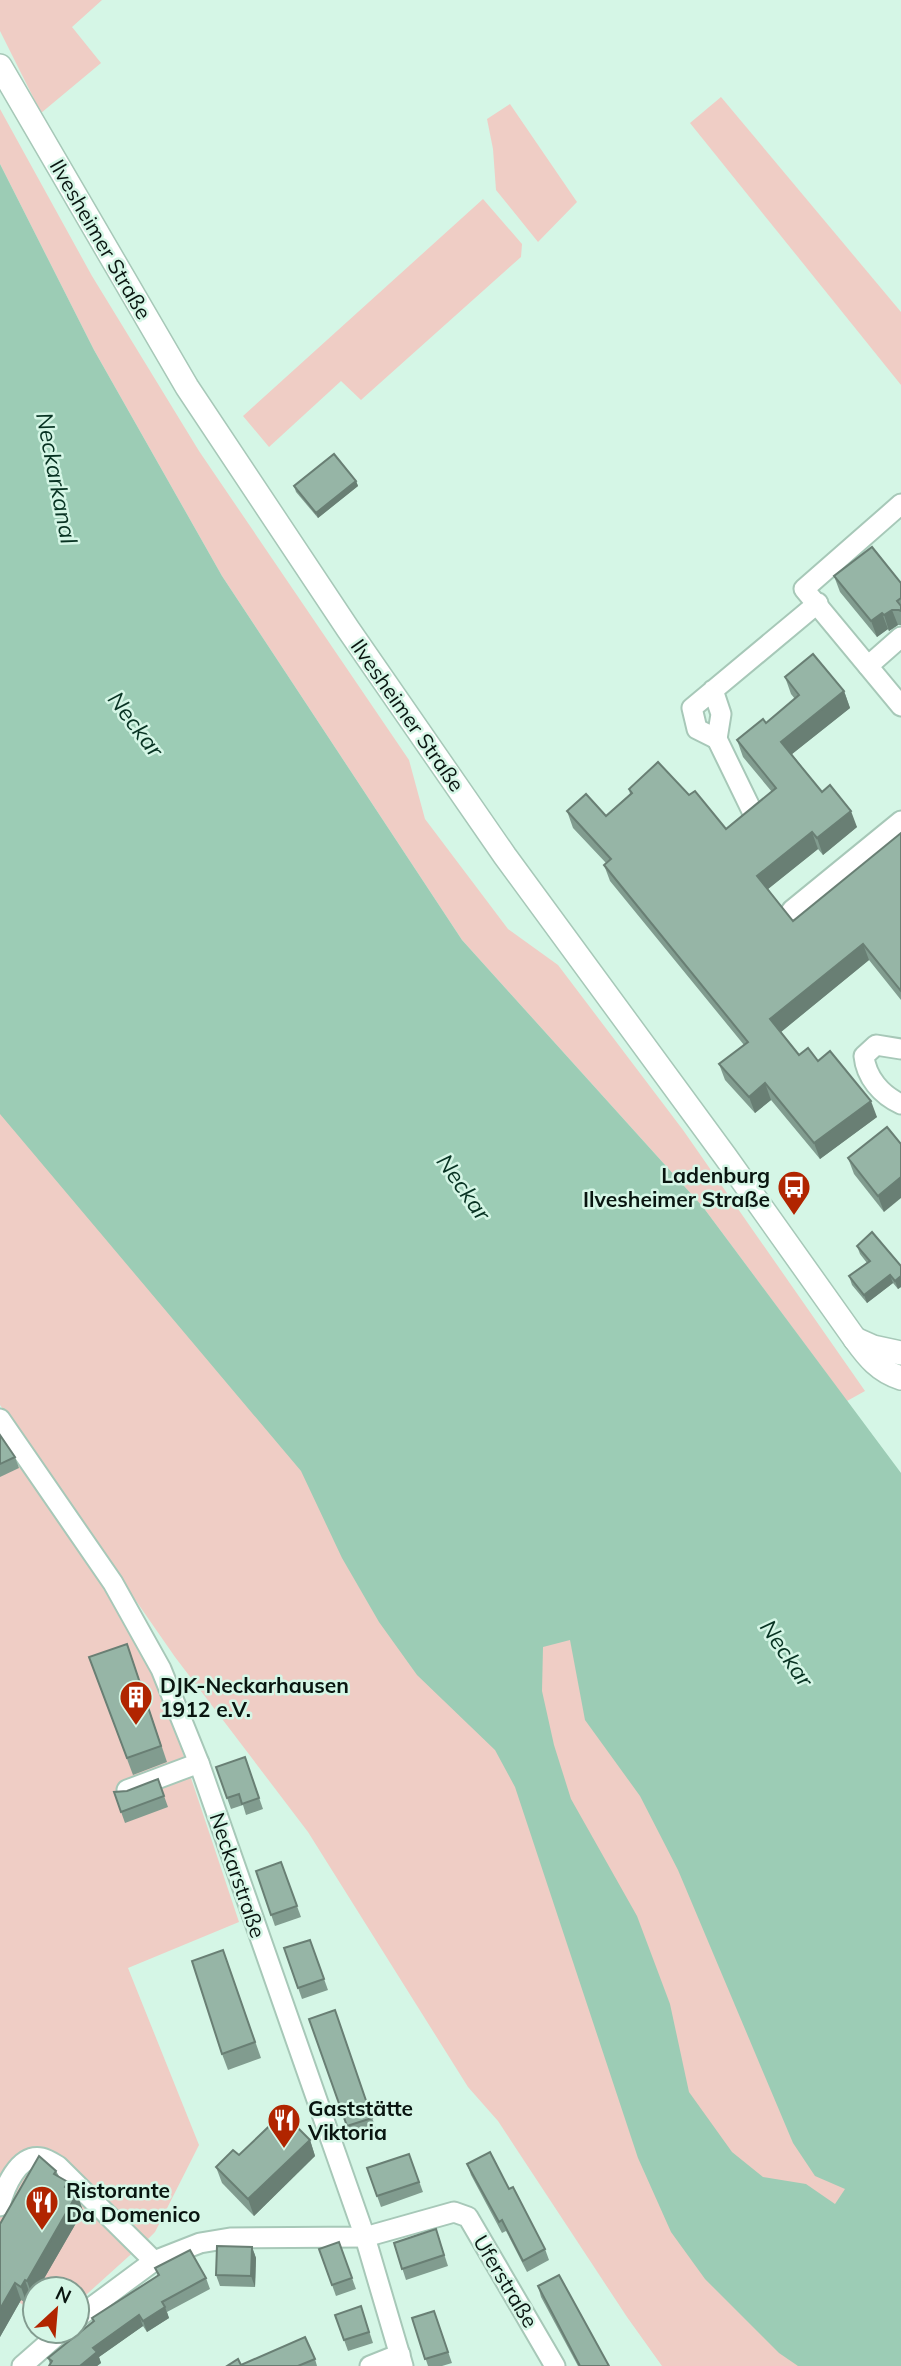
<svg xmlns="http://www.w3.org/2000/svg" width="901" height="2366" font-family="Mulish,sans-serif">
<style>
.green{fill:#efcdc5}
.water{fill:#9cccb5;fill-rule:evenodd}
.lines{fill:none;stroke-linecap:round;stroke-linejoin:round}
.minor-casing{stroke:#a7c8b8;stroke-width:23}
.major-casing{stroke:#a7c8b8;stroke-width:26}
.minor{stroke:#fff;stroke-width:19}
.major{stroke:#fff;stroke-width:23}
.wall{fill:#819c8f}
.shaded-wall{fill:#697f74}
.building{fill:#96b5a6;stroke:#697f74;stroke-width:2}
.labels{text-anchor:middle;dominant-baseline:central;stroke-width:5;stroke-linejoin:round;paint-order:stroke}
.street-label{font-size:21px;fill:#091510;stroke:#d5f6e6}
.poi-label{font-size:21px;font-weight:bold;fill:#091510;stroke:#d5f6e6;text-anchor:start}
.water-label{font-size:23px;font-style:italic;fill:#073222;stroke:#d5f6e6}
</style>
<rect width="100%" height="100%" fill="#d5f6e6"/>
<!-- green -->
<g class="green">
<path d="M0,0h102l-30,27 29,36 -60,50 -41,-82z"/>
<path d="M721,97l180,215v73l-211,-262z"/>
<path d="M510,104l67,98 -39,40 -42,-52 -3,-41 -6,-30z"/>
<path d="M0,109l92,167 107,175 210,309 16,59 83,110 50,36 125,165 182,261 -18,10 -144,-194 -241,-267 -240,-364 -128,-226 -94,-186z"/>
<path d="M483,199l39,45 -1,13 -160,143 -20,-19 -72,66 -26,-31z"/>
<path d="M0,695l590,632 311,1039h-239l-35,-49 -129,-196 -30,-34 -160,-255 -133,-175 -175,-252z"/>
<path d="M0,1438l84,122 29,31 39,70 87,261 -111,46 71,177 -44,87 -6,6 -72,65v-14h-42v24l-35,-24z"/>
</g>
<!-- water -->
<path class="water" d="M0,164l94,186 128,226 240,364 241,267 198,266v893h-103l-19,-13 -74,-74 -34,-47 -33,-74 -123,-371 -20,-37 -78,-75 -38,-53 -37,-64 -41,-87 -301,-357zM570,1640l15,80 55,76 38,74 115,273 22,33 30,13 -10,15 -29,-20 -43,-7 -31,-25 -43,-60 -19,-88 -33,-88 -66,-117 -17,-54 -12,-54 1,-44z"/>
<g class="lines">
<defs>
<g id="minor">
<path d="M901,504l-97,85 97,117"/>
<path d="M868,666l33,-29"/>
<path d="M713,690l8,24 -4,25 -20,-10 -5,-21 126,-105"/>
<path d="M717,739l35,72"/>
<path d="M792,910l109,-89"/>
<path d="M901,1049l-25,-4 -12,11c2,21 17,39 37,48"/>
<path d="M0,1419l113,164 48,86 38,94 166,474 38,129"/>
<path d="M127,1790l72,-27"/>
<path d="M0,2206c4,-17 18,-53 42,-48 5,1 11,5 16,8l96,95"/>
<path d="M77,2318l77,-57 46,-18 30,-5 135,-1 89,-25 14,5 87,149"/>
<path d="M22,2366l40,-35"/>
<path d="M370,2366l30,-12"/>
</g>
<g id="major">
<path d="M0,66l187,321 161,242 157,227 220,300 130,183c13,18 24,32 46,39"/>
<path d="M855,1339l18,8 28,6"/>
</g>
</defs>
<!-- minor casing -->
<use href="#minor" class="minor-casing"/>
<!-- major casing -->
<use href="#major" class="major-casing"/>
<!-- minor -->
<use href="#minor" class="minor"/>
<!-- major -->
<use href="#major" class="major"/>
</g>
<!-- wall -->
<g class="wall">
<path d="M356,481l2,5 -40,32 -22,-26 -2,-6z"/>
<path d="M834,576l67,7v42h-3l-9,6 -1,-2 -11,8 -37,-45z"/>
<path d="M785,677l59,14 6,17 -58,46 30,38 35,35 -34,28 -5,-6 -50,40 25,32 108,-88v167l-32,-40 -88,72 18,23 19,6 59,56 -57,42 -49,-59 -16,13 -30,-33 -6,-16 25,-19 -134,-164 -6,-16 2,-2 -33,-35 -6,-17 39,5 24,-22 -1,-5 60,6 37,34 46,-37 -29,-35 -6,-17 29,-17 29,-24 -4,-5z"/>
<path d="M887,1127l-3,85 -30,-38 -6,-16z"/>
<path d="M857,1246l44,20v21l-3,2 -5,-6 -26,20 -15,-18 -3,-9 18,-13 -7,-9z"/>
<path d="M0,1435l15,22 4,11 -19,9z"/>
<path d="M89,1657l44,4 34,101 -34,13z"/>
<path d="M245,1757l18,52 -17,6 -3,-10 -12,4 -15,-42z"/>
<path d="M158,1779l10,28 -43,16 -11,-31 13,-1z"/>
<path d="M281,1862l20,55 -26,9 -19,-55z"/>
<path d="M310,1940l18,50 -26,9 -18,-51z"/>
<path d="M223,1950l38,108 -33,12 -6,-16z"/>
<path d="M335,2010l41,119 -25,8 -42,-118z"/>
<path d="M310,2140l5,16 -61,60 -32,-33 -6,-16 23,-12z"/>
<path d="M409,2154l14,38 -42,15 -14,-39z"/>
<path d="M467,2164l42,25 36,60 4,11 -22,12 -21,-41 -4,2 -31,-58z"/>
<path d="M56,2171l3,5 12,14 6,4 6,17 -45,78h-3v5l-2,4 -2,-1 -4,7 -6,-4 -21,37v-113z"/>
<path d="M436,2229l12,37 -42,14 -12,-37z"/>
<path d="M339,2242l17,47 -20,7 -17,-47z"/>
<path d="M252,2247l4,11 -1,29 -35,-1 -4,-11z"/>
<path d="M155,2268l51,10 4,11 -43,23 2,6 -22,14 -4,-6 -44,31 2,6 -4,3h-48l1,-2 -2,-6 45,-36 -1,-4 66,-42z"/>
<path d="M538,2286l71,80h-31l-37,-69z"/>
<path d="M361,2306l12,37 -25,8 -13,-36z"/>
<path d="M434,2311l18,52 -10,3h-14l-16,-48z"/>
<path d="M315,2359l2,7h-90l14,-1z"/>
</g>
<!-- shaded-wall -->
<g class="shaded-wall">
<path d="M356,481l2,5 -40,32 -2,-5z"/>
<path d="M892,610l6,15 -9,6 -5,-16z"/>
<path d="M882,613l6,16 -11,8 -6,-16z"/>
<path d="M844,691l6,17 -63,50 -6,-16z"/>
<path d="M851,811l6,16 -34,28 -6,-17z"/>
<path d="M812,832l6,17 -55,44 -6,-17z"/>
<path d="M863,944l6,16 -93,76 -6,-17z"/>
<path d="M765,1083l6,17 -16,13 -6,-16z"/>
<path d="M871,1101l6,16 -57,42 -6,-16z"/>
<path d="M901,1177v21l-17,14 -6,-16z"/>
<path d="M890,1275l3,8 -26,20 -3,-8z"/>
<path d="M901,1276v11l-3,2 -3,-8z"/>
<path d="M310,2140l5,16 -61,60 -6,-17z"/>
<path d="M68,2182l6,17 3,-5 6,17 -45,78h-3v5l-2,4 -6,-17z"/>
<path d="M252,2247l4,11 -1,29 -4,-11z"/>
<path d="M25,2280l6,17 -4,7 -6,-17z"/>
<path d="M15,2283l6,17 -21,37v-28z"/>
<path d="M165,2307l4,11 -22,14 -4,-11z"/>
<path d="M139,2315l4,11 -44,31 2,6 -4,3h-17l13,-18z"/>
</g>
<!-- building -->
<g class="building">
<path d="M334,454l22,27 -40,32 -22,-27z"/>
<path d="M872,547l29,36v15l-4,3 4,5v5l-2,-1h-7l-8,5 -2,-2 -11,8 -37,-45z"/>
<path d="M813,654l31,37 -63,51 41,50 8,-7 21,26 -34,27 -5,-6 -55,44 36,45 108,-88v158l-38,-47 -93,75 29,36 9,-7 10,13 12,-10 41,50 -57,42 -49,-60 -16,14 -30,-33 29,-22 -144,-177 7,-6 -44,-48 19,-17 20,22 26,-23 -3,-4 29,-27 31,33 6,-4 31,38 50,-41 -39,-48 26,-21 3,4 33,-28 -14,-18z"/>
<path d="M887,1127l14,17v33l-23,19 -30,-38z"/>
<path d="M872,1232l29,34v10l-6,5 -5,-6 -26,20 -15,-19 21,-15 -13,-15z"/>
<path d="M0,1435l15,22 -15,7z"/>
<path d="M127,1644l34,102 -34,12 -38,-101z"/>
<path d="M245,1757l14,41 -17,6 -3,-10 -12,4 -11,-31z"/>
<path d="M158,1779l6,17 -43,16 -7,-20 13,-1z"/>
<path d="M281,1862l16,44 -26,9 -15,-44z"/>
<path d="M310,1940l14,39 -26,9 -14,-40z"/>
<path d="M223,1950l32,92 -33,12 -30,-93z"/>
<path d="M335,2010l37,108 -25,8 -38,-107z"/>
<path d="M283,2113l27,27 -62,59 -32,-32 17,-17 6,5z"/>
<path d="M490,2152l19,37 4,-2 32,62 -22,12 -21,-41 -3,2 -32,-58z"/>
<path d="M409,2154l10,28 -42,14 -10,-28z"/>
<path d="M39,2156l17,15 -2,3 14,8 -3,5 12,7 -50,87 -2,-1 -4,7 -6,-4 -15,26v-85z"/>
<path d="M436,2229l8,26 -42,14 -8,-26z"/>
<path d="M339,2242l13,36 -20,7 -13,-36z"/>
<path d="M217,2246l35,1 -1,29 -35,-1z"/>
<path d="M190,2250l16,28 -44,24 3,5 -22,14 -4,-6 -46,33 4,4 -17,14h-31l3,-5 -4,-3 46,-37 -2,-3 67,-43 -4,-7z"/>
<path d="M559,2275l50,91h-29l-42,-80z"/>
<path d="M361,2306l8,26 -25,8 -9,-25z"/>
<path d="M434,2311l14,41 -23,7 -13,-41z"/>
<path d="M305,2337l10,22 -17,7h-71l11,-7 3,6z"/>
</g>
<!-- icons -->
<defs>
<symbol id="bus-pin" viewBox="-11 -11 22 30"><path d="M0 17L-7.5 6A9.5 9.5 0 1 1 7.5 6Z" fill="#b12500" stroke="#d5f6e6"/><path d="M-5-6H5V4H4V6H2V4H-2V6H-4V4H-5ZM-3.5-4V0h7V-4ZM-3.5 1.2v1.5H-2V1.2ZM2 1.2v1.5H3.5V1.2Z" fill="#fff"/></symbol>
<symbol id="building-pin" viewBox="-11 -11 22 30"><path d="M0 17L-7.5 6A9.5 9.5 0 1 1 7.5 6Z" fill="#b12500" stroke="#d5f6e6"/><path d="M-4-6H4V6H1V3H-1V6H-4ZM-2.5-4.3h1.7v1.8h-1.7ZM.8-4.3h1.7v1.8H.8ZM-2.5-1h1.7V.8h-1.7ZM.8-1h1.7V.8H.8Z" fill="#fff"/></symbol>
<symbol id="restaurant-pin" viewBox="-11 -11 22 30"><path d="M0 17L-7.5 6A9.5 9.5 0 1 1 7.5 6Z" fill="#b12500" stroke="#d5f6e6"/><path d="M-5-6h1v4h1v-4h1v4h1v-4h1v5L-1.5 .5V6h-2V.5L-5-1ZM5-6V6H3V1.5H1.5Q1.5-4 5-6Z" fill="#fff"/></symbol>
</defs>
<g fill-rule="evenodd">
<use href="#bus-pin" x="775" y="1168" width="38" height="52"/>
<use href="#building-pin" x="117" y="1678" width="38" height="52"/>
<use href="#restaurant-pin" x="265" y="2101" width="38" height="52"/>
<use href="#restaurant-pin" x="23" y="2183" width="38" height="52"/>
</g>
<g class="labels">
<!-- street labels -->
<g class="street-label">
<text transform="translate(101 239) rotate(60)">Ilvesheimer Straße</text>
<text transform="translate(408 715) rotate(55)">Ilvesheimer Straße</text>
<text transform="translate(238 1875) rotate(71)">Neckarstraße</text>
<text transform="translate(506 2281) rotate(59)">Uferstraße</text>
</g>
<!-- poi labels -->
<g class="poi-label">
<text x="770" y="1175" text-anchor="end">Ladenburg<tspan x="770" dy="24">Ilvesheimer Straße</tspan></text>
<text x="160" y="1685">DJK-Neckarhausen<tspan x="160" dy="24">1912 e.V.</tspan></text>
<text x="308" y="2108">Gaststätte<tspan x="308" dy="24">Viktoria</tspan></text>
<text x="66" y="2190">Ristorante<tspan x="66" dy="24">Da Domenico</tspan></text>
</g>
<!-- water labels -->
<g class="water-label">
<text transform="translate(57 478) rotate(79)">Neckarkanal</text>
<text transform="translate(136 724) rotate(53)">Neckar</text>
<text transform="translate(464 1187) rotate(55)">Neckar</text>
<text transform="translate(787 1653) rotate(56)">Neckar</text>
</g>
</g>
<!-- north arrow -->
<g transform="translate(56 2310) rotate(26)"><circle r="33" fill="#d5f6e6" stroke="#839c90" stroke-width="2"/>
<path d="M0-5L12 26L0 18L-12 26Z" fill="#b12500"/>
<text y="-10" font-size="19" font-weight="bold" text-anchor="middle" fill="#091510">N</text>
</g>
</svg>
